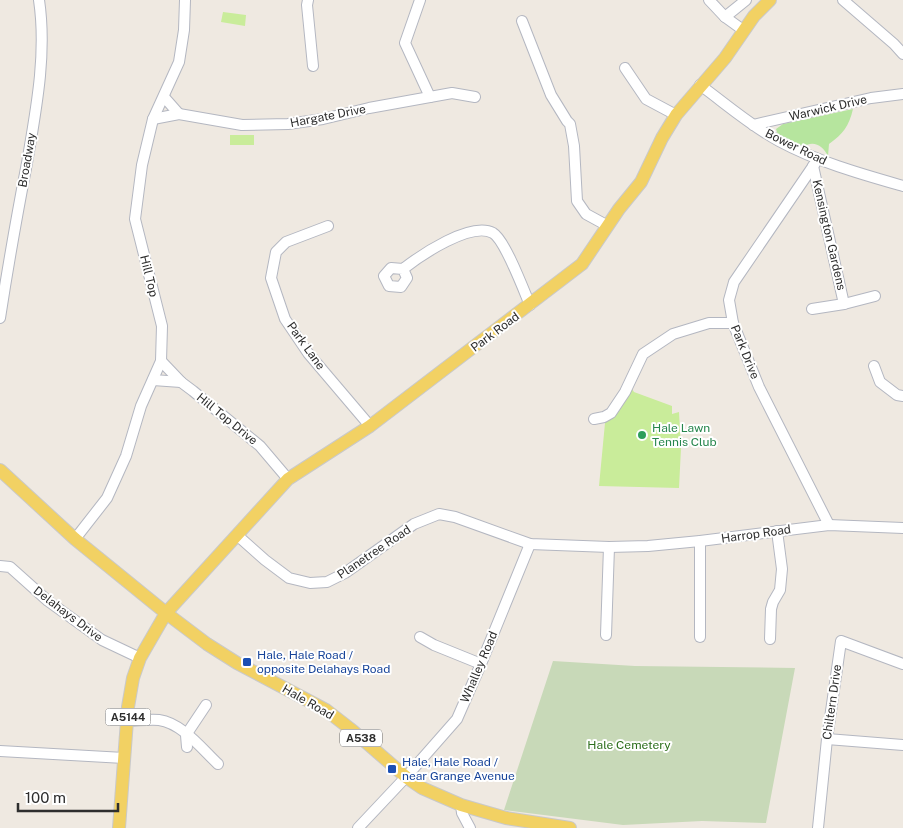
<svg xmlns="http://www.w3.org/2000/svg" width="903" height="828" font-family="'Public Sans',sans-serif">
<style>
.green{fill:#b6e59e}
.cemetery{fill:#c8d9b8}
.pitch{fill:#c9ec9a}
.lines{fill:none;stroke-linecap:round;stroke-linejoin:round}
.minor-casing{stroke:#b4b7c1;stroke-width:12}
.major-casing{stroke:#c9c9c9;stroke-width:14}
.minor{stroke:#fff;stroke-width:10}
.major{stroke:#f2d163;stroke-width:12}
.leisure-dot{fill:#2e9e5b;stroke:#fff;stroke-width:2}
.transit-dot{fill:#1a4fb4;stroke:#fff;stroke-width:2}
.labels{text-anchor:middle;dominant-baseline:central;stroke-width:4;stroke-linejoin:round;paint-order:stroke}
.shield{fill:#fff;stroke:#6d6d6d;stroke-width:1}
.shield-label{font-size:11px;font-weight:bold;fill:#2e2e2e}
.street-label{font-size:12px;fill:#2e2e2e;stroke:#fff}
.leisure-label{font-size:12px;fill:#27864d;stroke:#fff;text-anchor:start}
.transit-label{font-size:12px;fill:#164399;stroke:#fff;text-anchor:start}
.park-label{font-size:12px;fill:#2c6e1b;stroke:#fff}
</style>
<rect width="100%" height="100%" fill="#efe9e1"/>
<!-- green -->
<path class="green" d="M853,109c-4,17 -10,25 -24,35l-1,12c-5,-10 -15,-17 -26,-8l-24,-13 -2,-6 7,-5z"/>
<!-- cemetery -->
<path class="cemetery" d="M553,661l82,5 160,2 -29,155 -64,-2 -79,4 -119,-15z"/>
<!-- pitch -->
<g class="pitch">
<path d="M223,12l23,3 -1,11 -24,-4z"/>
<rect x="230" y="135" width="24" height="10"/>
<path d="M632,389l2,3 38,14v8l7,-2 2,36 -2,40 -80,-2 6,-63 14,-12z"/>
</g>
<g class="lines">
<defs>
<g id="minor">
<path d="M308,0l-1,5 6,61"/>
<path d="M420,0l-15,43 25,54"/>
<path d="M709,0l16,17 18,13"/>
<path d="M843,0l51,44 9,10"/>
<path d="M725,17l21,-17"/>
<path d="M522,21l29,74 16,26 3,3 4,22 3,55 9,13 22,12"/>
<path d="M625,68l21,31 30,16"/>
<path d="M700,85c26,19 51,41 79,56 39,21 82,33 124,45"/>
<path d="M164,97l15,17"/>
<path d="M153,119l26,-5 63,11 46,-1 35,-5 46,-11 83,-15 23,4"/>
<path d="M753,125l118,-27 32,-4"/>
<path d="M818,159l-84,123 -5,18 4,23 26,64 70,138"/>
<path d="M813,166l31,138"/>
<path d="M328,226l-42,16 -10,10 -5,26 14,41 23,34 62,73"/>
<path d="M403,269l4,9 -6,9 -12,-1 -5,-10 7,-8 12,1c18,-14 68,-48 90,-36 12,7 31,58 37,72"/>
<path d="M812,309l32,-5 31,-8"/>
<path d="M0,318c8,-52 17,-103 27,-155 9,-53 20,-109 12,-163"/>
<path d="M161,361l20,21"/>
<path d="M874,366l6,16 17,13 6,1"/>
<path d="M153,380l28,2 12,9 67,55 28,33"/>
<path d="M594,419l10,-2 7,-4 14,-21 18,-38 30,-20 36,-11h24"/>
<path d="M238,536l27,24 24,18 21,5 17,-1 18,-9 69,-49 25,-10 16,3 75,27 79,3 39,-1 52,-5 129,-16 74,3"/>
<path d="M75,539l32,-41 19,-42 15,-50 20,-45 1,-35 -27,-107 7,-54 11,-46 26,-57 5,-32 1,-30"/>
<path d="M700,541v96"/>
<path d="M0,566l10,1 38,34 54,39 38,18"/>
<path d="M606,635l3,-88"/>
<path d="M420,637l14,8 47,19"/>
<path d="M770,639l1,-30 2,-7 7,-12 2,-21 -5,-38"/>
<path d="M127,721c10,0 21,-2 32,-1 23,3 43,29 59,44"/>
<path d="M827,739l76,6"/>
<path d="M187,747l-1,-12 20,-30"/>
<path d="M0,751l124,7"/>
<path d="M461,805l1,8 8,15"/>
<path d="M358,828l48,-51 51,-58 24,-55 49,-120"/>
<path d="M818,828l9,-89 14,-98 62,23"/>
</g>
<g id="major">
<path d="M0,470l75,69 91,74 41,31 30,19 89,47 27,21 53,46 16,11 39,17 45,13 64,10"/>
<path d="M119,828l9,-121 5,-29 7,-20 26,-45 122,-134 82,-53 212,-162 37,-55 22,-27 21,-44 14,-23 49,-57 29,-42 16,-16"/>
</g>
</defs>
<!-- minor casing -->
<use href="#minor" class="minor-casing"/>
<!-- major casing -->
<use href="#major" class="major-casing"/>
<!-- minor -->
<use href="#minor" class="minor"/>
<!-- major -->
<use href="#major" class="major"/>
</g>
<!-- markers -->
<circle class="leisure-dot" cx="642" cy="435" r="5"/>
<g class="transit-dot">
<rect x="242" y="657" width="10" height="10" rx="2.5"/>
<rect x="387" y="764" width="10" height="10" rx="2.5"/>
</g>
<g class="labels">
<!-- shield labels -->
<g class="shield">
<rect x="105.5" y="708.5" width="45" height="17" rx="4"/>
<rect x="340" y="729.5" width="42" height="17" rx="4"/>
</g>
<g class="shield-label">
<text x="128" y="717">A5144</text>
<text x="361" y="738">A538</text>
</g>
<!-- street labels -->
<g class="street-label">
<text transform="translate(828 108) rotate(-13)">Warwick Drive</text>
<text transform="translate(328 116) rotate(-11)">Hargate Drive</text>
<text transform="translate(796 147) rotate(26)">Bower Road</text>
<text transform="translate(27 160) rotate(-80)">Broadway</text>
<text transform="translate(829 235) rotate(77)">Kensington Gardens</text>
<text transform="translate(149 276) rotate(76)">Hill Top</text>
<text transform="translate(495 332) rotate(-37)">Park Road</text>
<text transform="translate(306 346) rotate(54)">Park Lane</text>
<text transform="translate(745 352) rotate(68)">Park Drive</text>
<text transform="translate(227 419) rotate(39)">Hill Top Drive</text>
<text transform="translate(756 534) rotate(-8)">Harrop Road</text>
<text transform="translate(374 552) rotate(-34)">Planetree Road</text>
<text transform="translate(68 614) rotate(37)">Delahays Drive</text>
<text transform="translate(479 667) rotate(-67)">Whalley Road</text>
<text transform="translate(308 702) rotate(30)">Hale Road</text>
<text transform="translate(832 702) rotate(-82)">Chiltern Drive</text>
</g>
<!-- leisure labels -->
<g class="leisure-label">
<text x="652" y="428">Hale Lawn<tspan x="652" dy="14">Tennis Club</tspan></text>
</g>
<!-- transit labels -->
<g class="transit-label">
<text x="257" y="655">Hale, Hale Road /<tspan x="257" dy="14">opposite Delahays Road</tspan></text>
<text x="402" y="762">Hale, Hale Road /<tspan x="402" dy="14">near Grange Avenue</tspan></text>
</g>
<!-- park labels -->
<g class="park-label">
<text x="629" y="745">Hale Cemetery</text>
</g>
</g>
<!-- scale -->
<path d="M18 803v8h100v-8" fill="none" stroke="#2e2e2e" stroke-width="2.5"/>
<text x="25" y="803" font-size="15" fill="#2e2e2e" stroke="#ffffff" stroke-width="4" paint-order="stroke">100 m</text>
</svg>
